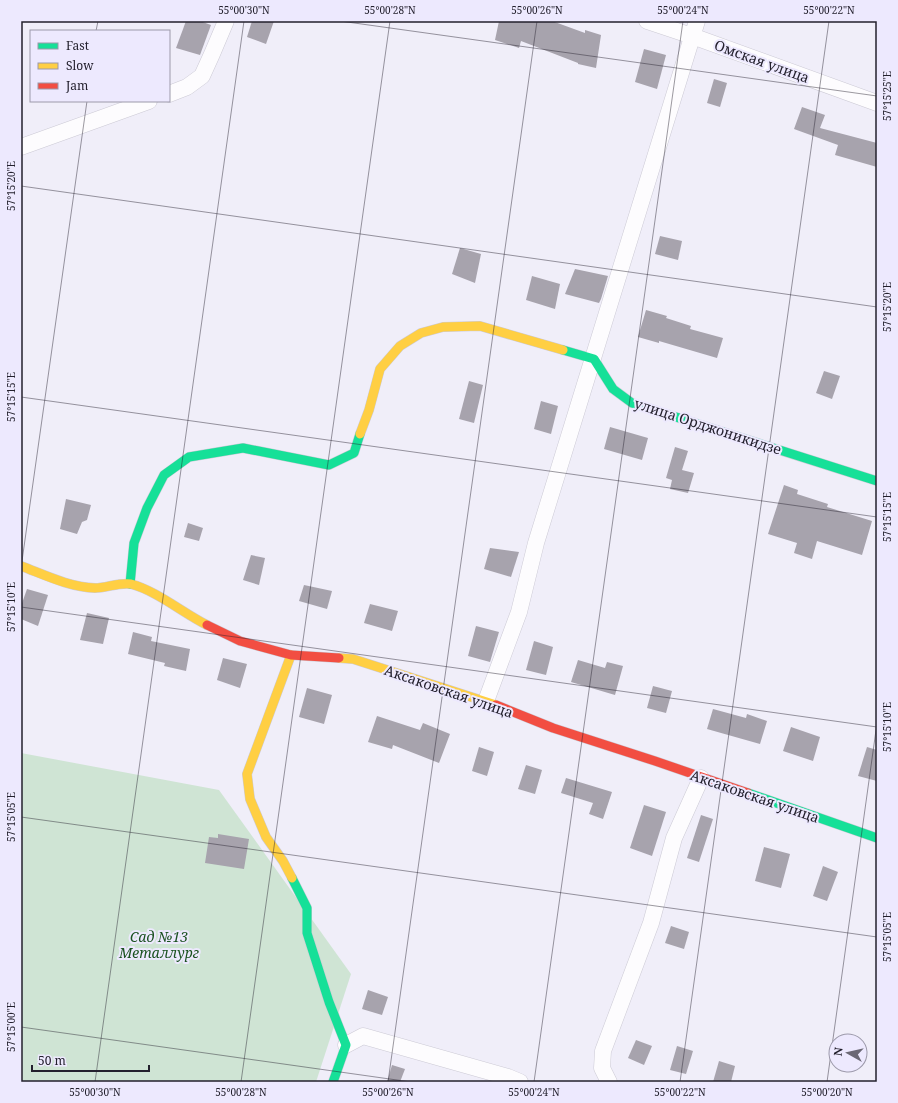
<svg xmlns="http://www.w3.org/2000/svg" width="898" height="1103" font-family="'Noto Serif',serif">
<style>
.green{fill:#cfe4d4}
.building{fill:#a7a3ad}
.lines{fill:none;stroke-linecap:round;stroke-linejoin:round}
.street-casing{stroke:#cccad5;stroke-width:17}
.fast-casing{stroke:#cccad5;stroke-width:10}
.slow-casing{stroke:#cccad5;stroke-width:10}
.jam-casing{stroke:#cccad5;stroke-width:10}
.street{stroke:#fdfcfe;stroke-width:16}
.fast{stroke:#16e098;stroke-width:9}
.slow{stroke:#ffcf43;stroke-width:9}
.jam{stroke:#f24e42;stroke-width:9}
.ticks{fill:none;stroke:#23202d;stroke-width:1;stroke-opacity:0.45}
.labels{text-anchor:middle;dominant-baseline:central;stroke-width:4;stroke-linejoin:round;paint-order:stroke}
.street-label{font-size:14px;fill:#23202d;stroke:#ede9fe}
.park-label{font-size:14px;font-style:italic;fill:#1b5221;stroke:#ede9fe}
.neatline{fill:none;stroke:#23202d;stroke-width:1.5}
.ticks-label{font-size:10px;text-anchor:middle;fill:#23202d}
</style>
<rect width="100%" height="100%" fill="#f0eef9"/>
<!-- green -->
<path class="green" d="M21,753l198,37 132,184 -35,108h-295z"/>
<!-- building -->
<g class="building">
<path d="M186,21h14l11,4 -11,30 -24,-7z"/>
<path d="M252,21h22l-8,23 -19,-7z"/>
<path d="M499,21h53l33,12v-3l16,5 -5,33 -18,-4v-1l-57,-22 -2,7 -24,-8z"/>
<path d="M644,49l22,6 -9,34 -22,-7z"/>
<path d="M714,79l13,4 -7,24 -13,-4z"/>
<path d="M802,107l23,8 -5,13 57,15v24l-42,-12 3,-10 -44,-16z"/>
<path d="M660,236l22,5 -4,19 -23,-6z"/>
<path d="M460,248l21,6 -6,29 -23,-9z"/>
<path d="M575,269l33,7 -7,23 -2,4 -34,-9z"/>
<path d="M532,276l28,8 -5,25 -29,-9z"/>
<path d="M646,310l21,6 -1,2 25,8 -1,3 33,9 -6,20 -58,-17v2l-21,-6z"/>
<path d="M824,371l16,5 -8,23 -16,-6z"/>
<path d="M469,381l14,4 -9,38 -15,-4z"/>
<path d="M541,401l17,5 -7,28 -17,-5z"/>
<path d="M610,427l38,11 -6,22 -38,-11z"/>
<path d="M675,447l13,4 -6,19 12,3 -6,20 -18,-4 2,-9 -6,-2z"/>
<path d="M784,485l14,5 -1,4 31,10 -1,3 45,14 -10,34 -45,-14 -5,18 -18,-6 3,-10 -29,-9z"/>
<path d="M66,499l25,6 -4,15 -5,2 -5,12 -17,-5z"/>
<path d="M188,523l15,5 -4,13 -15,-4z"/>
<path d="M490,548l29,4 -8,25 -27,-8z"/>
<path d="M251,555l14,3 -6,27 -16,-5z"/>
<path d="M304,585l28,6 -5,18 -28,-8z"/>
<path d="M27,589l21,6 -10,31 -17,-7v-13z"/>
<path d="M370,604l28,7 -6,20 -28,-8z"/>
<path d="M87,613l22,5 -6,26 -23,-4z"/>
<path d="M476,626l23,6 -9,30 -22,-6z"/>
<path d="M133,632l19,5 -1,4 39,8 -4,22 -22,-5 1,-3 -37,-9z"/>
<path d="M534,641l19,6 -7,28 -20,-5z"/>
<path d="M223,658l24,6 -7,24 -23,-8z"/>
<path d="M578,660l27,8 2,-6 16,4 -8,29 -44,-13z"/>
<path d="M653,686l19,5 -6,22 -19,-5z"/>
<path d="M307,688l25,7 -8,29 -25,-7z"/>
<path d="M713,709l33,9 1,-4 20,7 -7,23 -53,-15z"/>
<path d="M377,716l43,14 3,-7 27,11 -11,29 -46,-18 -1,4 -24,-7z"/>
<path d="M791,727l29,10 -7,24 -30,-10z"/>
<path d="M479,747l15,5 -7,24 -15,-5z"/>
<path d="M867,747l10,3v31l-19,-5z"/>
<path d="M526,765l16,5 -7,24 -17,-5z"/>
<path d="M566,778l46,14 -9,27 -14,-5 4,-11 -32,-10z"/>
<path d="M644,805l22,7 -14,44 -22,-8z"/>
<path d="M701,815l12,4 -14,43 -12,-4z"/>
<path d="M218,834l31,5 -5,30 -39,-6 4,-26 9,1z"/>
<path d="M764,847l26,7 -9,34 -26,-7z"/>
<path d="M823,866l15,6 -11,29 -14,-5z"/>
<path d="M671,926l18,6 -5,17 -19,-6z"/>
<path d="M368,990l20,7 -6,18 -20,-6z"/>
<path d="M636,1040l16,6 -8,19 -16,-7z"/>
<path d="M677,1046l16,5 -7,23 -16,-4z"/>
<path d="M719,1061l16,5 -4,16h-18z"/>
<path d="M392,1065l13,4 -5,13h-13z"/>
</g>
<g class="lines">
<defs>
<g id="street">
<path d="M647,21l45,15 185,67"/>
<path d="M169,94l18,-7 15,-11 10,-22 14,-33"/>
<path d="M21,147l128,-46"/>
<path d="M486,701l33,-89 17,-69 161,-522"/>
<path d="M346,1045l17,-9 145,41 12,5"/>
<path d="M609,1082l-7,-14 1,-17 48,-128 23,-85 27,-60"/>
</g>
<g id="fast">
<path d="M563,350l31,9 19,30 19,14 245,78"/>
<path d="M130,584l4,-41 13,-35 17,-33 25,-18 54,-9 86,17 25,-12 6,-19"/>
<path d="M748,793l129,45"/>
<path d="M292,878l15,30v25l22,69 17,43 -13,37"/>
</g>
<g id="slow">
<path d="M360,434l9,-24 11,-41 20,-23 21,-13 22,-6 37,-1 83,24"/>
<path d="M21,566c24,9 48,21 74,22 11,0 25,-6 36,-4 26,7 52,29 76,41"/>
<path d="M291,655l-44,119 3,25 16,38 17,24 9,17"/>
<path d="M339,658l14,1 143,46"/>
</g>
<g id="jam">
<path d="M207,625l33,16 51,14 48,3"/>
<path d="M496,705l57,23 102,33 93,32"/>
</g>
</defs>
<!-- street casing -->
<use href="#street" class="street-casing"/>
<!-- fast casing -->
<use href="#fast" class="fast-casing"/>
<!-- slow casing -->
<use href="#slow" class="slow-casing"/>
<!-- jam casing -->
<use href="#jam" class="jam-casing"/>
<!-- street -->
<use href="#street" class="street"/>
<!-- fast -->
<use href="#fast" class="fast"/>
<!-- slow -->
<use href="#slow" class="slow"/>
<!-- jam -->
<use href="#jam" class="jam"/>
</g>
<!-- ticks -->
<path class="ticks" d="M340,21l537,75M96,31l2,-10M21,186l856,121M21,397l856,120M21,568l66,-467M21,607l856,120M21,817l856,120M21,1027l390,55M95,1082l149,-1061M241,1082l149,-1061M388,1082l149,-1061M534,1082l149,-1061M680,1082l149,-1061M827,1082l50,-359"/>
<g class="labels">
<!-- street labels -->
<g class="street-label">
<text transform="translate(762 61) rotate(20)">Омская улица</text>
<text transform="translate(708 426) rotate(18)">улица Орджоникидзе</text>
<text transform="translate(449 691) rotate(19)">Аксаковская улица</text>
<text transform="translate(755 796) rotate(19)">Аксаковская улица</text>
</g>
<!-- park labels -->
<g class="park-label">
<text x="159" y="936">Сад №13<tspan x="159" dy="16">Металлург</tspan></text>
</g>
</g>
<!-- border -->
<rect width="898" height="1103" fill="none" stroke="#ede9fe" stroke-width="44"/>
<!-- legend -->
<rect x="30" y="30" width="140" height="72" fill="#ede9fe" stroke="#9c99aa"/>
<rect x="38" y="43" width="20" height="6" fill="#16e098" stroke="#9c99aa"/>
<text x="66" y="50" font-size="12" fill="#23202d">Fast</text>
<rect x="38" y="63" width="20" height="6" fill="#ffcf43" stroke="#9c99aa"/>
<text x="66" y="70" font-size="12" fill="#23202d">Slow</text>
<rect x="38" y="83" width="20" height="6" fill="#f24e42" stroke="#9c99aa"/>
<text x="66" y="90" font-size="12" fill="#23202d">Jam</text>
<!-- north arrow -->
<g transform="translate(848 1053) rotate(278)"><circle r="19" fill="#ede9fe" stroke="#9c99aa"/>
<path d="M0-3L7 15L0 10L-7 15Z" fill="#6b6874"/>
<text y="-6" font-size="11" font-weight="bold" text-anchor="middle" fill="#23202d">N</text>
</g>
<!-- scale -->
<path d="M32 1065v6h117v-6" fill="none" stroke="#23202d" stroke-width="2"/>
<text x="38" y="1065" font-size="12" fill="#23202d" stroke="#ede9fe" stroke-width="3" paint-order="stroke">50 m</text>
<rect x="22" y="22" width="854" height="1059" class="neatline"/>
<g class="ticks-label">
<text x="244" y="14">55°00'30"N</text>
<text x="390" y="14">55°00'28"N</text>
<text x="537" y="14">55°00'26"N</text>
<text x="683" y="14">55°00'24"N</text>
<text x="829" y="14">55°00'22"N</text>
<text transform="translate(887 96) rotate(-90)" y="4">57°15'25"E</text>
<text transform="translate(11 186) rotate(-90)" y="4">57°15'20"E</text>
<text transform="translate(887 307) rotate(-90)" y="4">57°15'20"E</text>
<text transform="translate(11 397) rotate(-90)" y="4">57°15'15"E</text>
<text transform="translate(887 517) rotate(-90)" y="4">57°15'15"E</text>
<text transform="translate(11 607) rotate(-90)" y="4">57°15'10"E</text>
<text transform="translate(887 727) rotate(-90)" y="4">57°15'10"E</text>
<text transform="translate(11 817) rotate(-90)" y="4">57°15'05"E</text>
<text transform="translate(887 937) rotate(-90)" y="4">57°15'05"E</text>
<text transform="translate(11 1027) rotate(-90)" y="4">57°15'00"E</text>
<text x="95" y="1096">55°00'30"N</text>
<text x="241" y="1096">55°00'28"N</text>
<text x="388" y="1096">55°00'26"N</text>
<text x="534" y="1096">55°00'24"N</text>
<text x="680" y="1096">55°00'22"N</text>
<text x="827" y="1096">55°00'20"N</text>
</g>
</svg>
